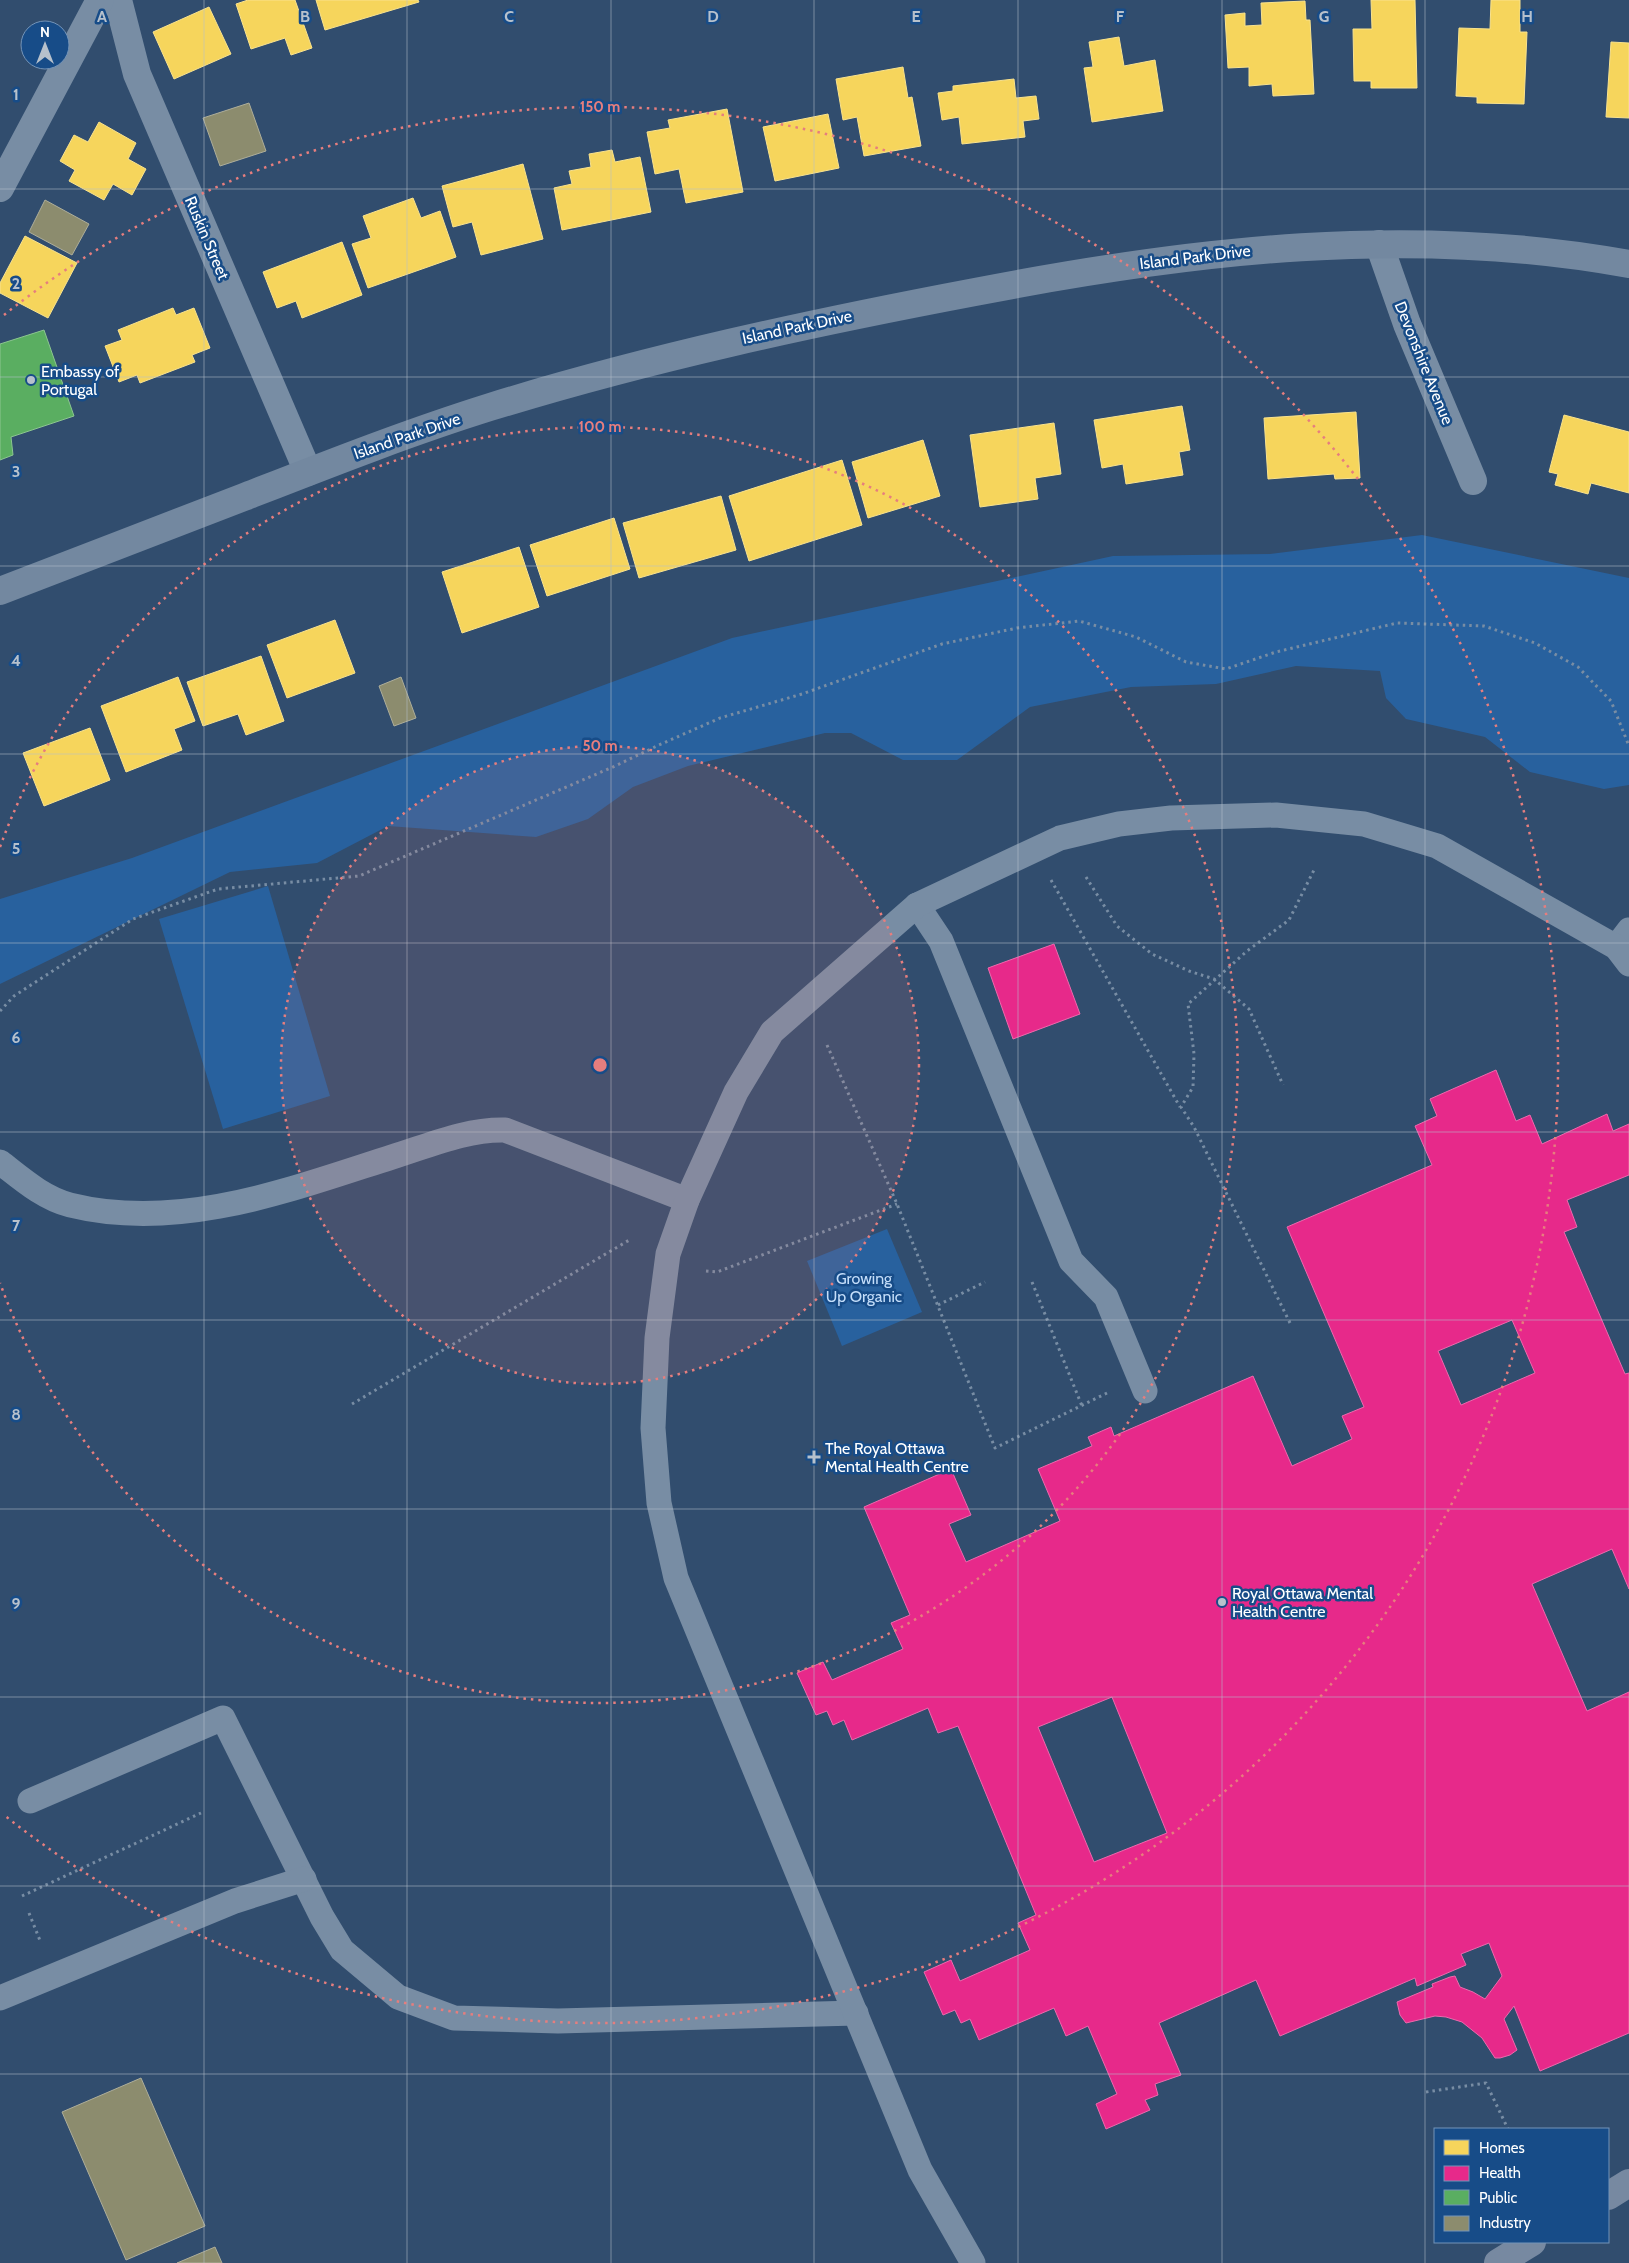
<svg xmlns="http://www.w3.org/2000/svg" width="1629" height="2263" font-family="Cabin,sans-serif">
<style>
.green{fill:#28619e}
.homes{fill:#f6d55c;stroke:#f9e28d}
.health{fill:#e7298a;stroke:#ee69ad;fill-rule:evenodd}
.public{fill:#5aae61;stroke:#8cc690}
.industry{fill:#8c8c6e;stroke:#aeae9a}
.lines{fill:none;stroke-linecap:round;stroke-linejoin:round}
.path{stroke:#788da4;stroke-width:3;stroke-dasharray:2.5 4;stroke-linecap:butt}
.service{stroke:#788da4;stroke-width:25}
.minor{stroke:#788da4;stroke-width:28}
.secondary{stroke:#7388a0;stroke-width:28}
.primary{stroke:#7789a1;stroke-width:28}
.grid{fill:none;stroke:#b7c1cc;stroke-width:1;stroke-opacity:0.55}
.ring{fill:none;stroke:#e67e7e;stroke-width:2.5;stroke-dasharray:2.5 5}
.poi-dot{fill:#b7c1cc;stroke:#174c88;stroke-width:2}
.labels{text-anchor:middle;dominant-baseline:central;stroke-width:5;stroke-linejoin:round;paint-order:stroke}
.street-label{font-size:16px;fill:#fff;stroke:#174c88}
.poi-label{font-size:16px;fill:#fff;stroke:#174c88;text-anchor:start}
.park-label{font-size:16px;fill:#c4defa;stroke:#174c88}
.grid-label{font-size:16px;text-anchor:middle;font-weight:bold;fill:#b7c1cc;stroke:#174c88;stroke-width:5;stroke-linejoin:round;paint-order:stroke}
.centre{fill:#e67e7e;stroke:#174c88;stroke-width:2.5}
.ring-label{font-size:15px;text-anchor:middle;font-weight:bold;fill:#e67e7e;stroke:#174c88;stroke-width:5;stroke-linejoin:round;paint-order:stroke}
</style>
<rect width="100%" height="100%" fill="#314d6e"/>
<!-- green -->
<g class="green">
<path d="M1422,535l207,43v207l-25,4 -74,-17 -45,-35 -79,-18 -20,-21 -6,-27 -84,-5 -80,18 -85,3 -101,20 -73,53h-54l-52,-27h-26l-137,33 -55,21 -45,32 -52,18 -148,-11 -71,37 -87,9 -230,112v-85l132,-41 600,-220 381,-82 157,-2z"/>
<path d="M268,886l62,210 -107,33 -64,-210z"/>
<path d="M887,1229l35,83 -80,34 -35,-85z"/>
</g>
<!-- homes -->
<g class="homes">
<path d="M248,0h47l17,48 -21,7 -6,-17 -34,11 -15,-45z"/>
<path d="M316,0h102l1,2 -94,28z"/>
<path d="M1371,0h44l2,88h-46v-7h-17l-1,-52h19z"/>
<path d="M1491,0h29v32h7l-3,72 -47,-1v-6l-21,-1 3,-68 31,1z"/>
<path d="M1305,1l1,19h4l4,74 -41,2 -1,-12 -23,2v-19l-21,1 -3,-53 20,-2v13l17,-1 -1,-22z"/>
<path d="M209,7l22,47 -57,25 -21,-47z"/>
<path d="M1119,37l5,29 31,-6 8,51 -71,11 -8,-54 9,-1 -4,-25z"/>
<path d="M1611,42l18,1v75l-23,-1z"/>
<path d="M903,67l5,31 4,-1 9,49 -57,10 -7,-39 -14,3 -7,-41z"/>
<path d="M1014,79l2,19 20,-2 3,23 -16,2 2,16 -63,7 -3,-27 -17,3 -4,-27 15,-2v-5z"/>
<path d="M727,109l16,83 -57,11 -7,-34 -24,5 -8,-42 23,-4 -2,-8z"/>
<path d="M828,114l11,54 -64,13 -12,-54z"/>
<path d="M99,122l37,21 -8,16 18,10 -14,26 -19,-11 -9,16 -35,-19 6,-11 -15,-9 14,-26 14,7z"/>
<path d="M612,150l3,12 25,-5 11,55 -89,18 -8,-42 18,-4 -3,-13 22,-4 -2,-13z"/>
<path d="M523,164l20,75 -62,16 -9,-33 -19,5 -11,-41z"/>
<path d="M413,198l8,20 19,-7 16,46 -88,31 -16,-44 19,-6 -8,-22z"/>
<path d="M25,236l52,27 -29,55 -48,-25v-10z"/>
<path d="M342,242l20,53 -60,23 -6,-17 -19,7 -14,-36z"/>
<path d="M173,308l3,7 18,-7 16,40 -18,7 3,7 -55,21 -3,-8 -18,7 -14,-36 17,-6 -4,-10z"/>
<path d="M1182,406l8,44 -11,2 4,23 -57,9 -3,-20 -21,4 -8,-48z"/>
<path d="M1356,412l4,66 -25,1 -1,-5 -66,5 -4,-61z"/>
<path d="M1564,415l65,17v61l-38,-10 -3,11 -33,-9 3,-11 -9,-2z"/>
<path d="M1054,423l7,51 -26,4 3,21 -58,8 -10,-72z"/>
<path d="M923,440l17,56 -72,22 -16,-56z"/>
<path d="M842,460l20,65 -113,36 -20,-65z"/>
<path d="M721,496l15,54 -97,28 -16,-55z"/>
<path d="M614,518l16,51 -83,27 -17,-51z"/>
<path d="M519,547l20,60 -77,26 -20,-61z"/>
<path d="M335,620l20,53 -68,25 -20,-53z"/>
<path d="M261,656l23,65 -38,14 -8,-21 -35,12 -16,-44z"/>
<path d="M178,677l17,44 -21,8 8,21 -56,22 -25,-66z"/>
<path d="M90,728l20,52 -66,26 -21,-53z"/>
</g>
<!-- health -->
<g class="health">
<path d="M1054,944l26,70 -67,25 -25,-71z"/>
<path d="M1496,1070l20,51 14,-6 12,29 65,-30 6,17 16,-7v51l-62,25 10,27 -13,5 61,142 4,-1v216l-17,-40 -80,35 55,127 42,-19v341l-89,38 -26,-65 -10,13 13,31 -7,5 -10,3h-5l-13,-20 -20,-16 -16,-5 -11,-1 -29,7 -6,-8 -3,-13 36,-15 -1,-3 18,-7 5,-1 5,11 13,5 12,7 17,-23 -13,-33 -28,11 5,11 -49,21 -2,-8 -135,58 -24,-56 -97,43 22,52 -26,9 3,11 -13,5 5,10 -44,19 -10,-25 21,-10 -29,-68 -22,10 -12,-28 -75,32 -9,-21 -9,4 -6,-13 -12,5 -19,-43 27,-12 9,21 70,-31 -12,-27 18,-8 -78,-189 -20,7 -10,-25 -76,32 -8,-20 -11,5 -6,-14 -11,4 -19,-42 26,-11 9,18 71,-31 -12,-26 19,-8 -46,-108 87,-38 20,46 -22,9 17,38 94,-41 -22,-52 54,-23 -4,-9 23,-10 3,9 139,-60 39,90 60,-27 -10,-23 22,-9 -77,-180 145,-62 -17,-39 22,-10 -7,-17zM1512,1320l23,53 -74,32 -23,-54zM1112,1697l55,136 -73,29 -56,-135z"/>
</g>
<!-- public -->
<path class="public" d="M44,330l30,86 -63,21 2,18 -13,5v-116z"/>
<!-- industry -->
<g class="industry">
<path d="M249,103l17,48 -46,15 -17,-48z"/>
<path d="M45,200l44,24 -17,31 -43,-23z"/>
<path d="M401,677l15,41 -22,8 -15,-40z"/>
<path d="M141,2078l64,148 -79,34 -64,-148z"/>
<path d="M215,2247l7,16h-45z"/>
</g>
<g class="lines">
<!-- path -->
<g class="path">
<path d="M1086,877l31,49 35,28 37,17 25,8 35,30 34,76"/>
<path d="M1051,880l129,227"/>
<path d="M0,1011l14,-15 119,-77 85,-30 141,-13 254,-109 46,-22 61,-27 82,-24 140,-50 75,-16 62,-7 57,16 50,25 40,7 50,-17 121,-29 87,3 51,17 43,24 33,34 18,45"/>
<path d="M827,1045l70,159 98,244 112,-55"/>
<path d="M706,1271l11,1 180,-68"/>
<path d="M1032,1282l50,124"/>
<path d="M938,1305l47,-23"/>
<path d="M1290,1323l-96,-196 -13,-20 12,-20 1,-33 -6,-50 59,-53 42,-31 26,-52"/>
<path d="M352,1404l279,-165"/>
<path d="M22,1896l179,-83"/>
<path d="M29,1913l12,30"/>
<path d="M1426,2092l60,-9 22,46"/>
</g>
<!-- service -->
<g class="service">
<path d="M917,905l24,36 130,320 35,36 39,94"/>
<path d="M1616,947l13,-17"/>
<path d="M0,1162c22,17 43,36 70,43 109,27 219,-15 322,-48 36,-11 74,-28 113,-27l182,70"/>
<path d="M30,1801l193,-83 99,199 20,33 56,47 56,21 104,3 298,-8"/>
<path d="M0,1998l235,-97 69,-22"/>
<path d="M973,2263l-53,-93 -244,-592 -17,-75 -6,-75 4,-90 11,-84 19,-54 49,-108 36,-60 145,-127 143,-67 59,-14 52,-6 105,-3 88,9 73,22 179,101 13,17"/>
</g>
<!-- minor -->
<g class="minor">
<path d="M118,0l19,74 171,398"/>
<path d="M0,188l100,-188"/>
<path d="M1379,244l28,80 66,157"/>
</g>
<!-- secondary -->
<path class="secondary" d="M0,591c81,-31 163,-63 244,-94 82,-32 163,-64 246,-90 159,-49 321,-84 485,-115 216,-42 436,-68 654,-28"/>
<!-- primary -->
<g class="primary">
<path d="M1608,2196l21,-13"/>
<path d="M1498,2263l34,-21"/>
</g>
</g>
<!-- grid -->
<path class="grid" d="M204,0v2263M407,0v2263M611,0v2263M814,0v2263M1018,0v2263M1222,0v2263M1425,0v2263M0,189h1629M0,377h1629M0,566h1629M0,754h1629M0,943h1629M0,1132h1629M0,1320h1629M0,1509h1629M0,1697h1629M0,1886h1629M0,2074h1629"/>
<!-- distance rings -->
<circle cx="600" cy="1065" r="319" fill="#e67e7e" fill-opacity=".12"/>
<g class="ring">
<circle cx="600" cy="1065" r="319"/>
<path d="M0 847A638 638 0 1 1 0 1283"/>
<path d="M4 315A958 958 0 1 1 4 1815"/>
</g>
<!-- markers -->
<g class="poi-dot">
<circle cx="31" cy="380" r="5"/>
<path d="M811.5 1449.5h5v5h5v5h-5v5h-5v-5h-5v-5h5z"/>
<circle cx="1222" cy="1602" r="5"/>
</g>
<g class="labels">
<!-- street labels -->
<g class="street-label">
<text transform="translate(207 238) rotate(67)">Ruskin Street</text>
<text transform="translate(1195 257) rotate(-7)">Island Park Drive</text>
<text transform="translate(797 327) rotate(-12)">Island Park Drive</text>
<text transform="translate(1424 363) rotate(68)">Devonshire Avenue</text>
<text transform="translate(407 436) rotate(-19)">Island Park Drive</text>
</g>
<!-- poi labels -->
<g class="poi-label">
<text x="41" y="371">Embassy of<tspan x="41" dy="18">Portugal</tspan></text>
<text x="825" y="1448">The Royal Ottawa<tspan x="825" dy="18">Mental Health Centre</tspan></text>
<text x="1232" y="1593">Royal Ottawa Mental<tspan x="1232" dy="18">Health Centre</tspan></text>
</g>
<!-- park labels -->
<g class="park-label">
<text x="864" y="1278">Growing<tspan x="864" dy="18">Up Organic</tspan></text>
</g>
</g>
<g class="grid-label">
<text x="102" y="22">A</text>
<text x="305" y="22">B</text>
<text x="509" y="22">C</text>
<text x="713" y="22">D</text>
<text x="916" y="22">E</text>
<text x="1120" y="22">F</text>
<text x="1324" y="22">G</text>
<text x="1527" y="22">H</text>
<text x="16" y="100">1</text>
<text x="16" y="289">2</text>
<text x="16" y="477">3</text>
<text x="16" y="666">4</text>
<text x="16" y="854">5</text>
<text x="16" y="1043">6</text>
<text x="16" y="1231">7</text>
<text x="16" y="1420">8</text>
<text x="16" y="1609">9</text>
</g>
<circle cx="600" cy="1065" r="8" class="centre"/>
<g class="ring-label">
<text x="600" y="112">150 m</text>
<text x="600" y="432">100 m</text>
<text x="600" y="751">50 m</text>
</g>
<!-- legend -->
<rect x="1434" y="2128" width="175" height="115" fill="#174c88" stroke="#7494b8"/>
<rect x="1444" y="2140" width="25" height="15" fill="#f6d55c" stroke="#7494b8"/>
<text x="1479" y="2153" font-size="15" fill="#ffffff">Homes</text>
<rect x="1444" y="2166" width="25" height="15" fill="#e7298a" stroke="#7494b8"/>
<text x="1479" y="2178" font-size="15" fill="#ffffff">Health</text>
<rect x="1444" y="2190" width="25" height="15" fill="#5aae61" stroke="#7494b8"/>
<text x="1479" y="2203" font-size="15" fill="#ffffff">Public</text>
<rect x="1444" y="2216" width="25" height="15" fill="#8c8c6e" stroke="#7494b8"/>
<text x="1479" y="2228" font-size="15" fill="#ffffff">Industry</text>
<!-- north arrow -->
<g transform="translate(45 45)"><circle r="24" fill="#174c88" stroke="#7494b8"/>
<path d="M0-4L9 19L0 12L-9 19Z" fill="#b7c1cc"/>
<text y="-8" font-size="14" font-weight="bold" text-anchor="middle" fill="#ffffff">N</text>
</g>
</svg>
